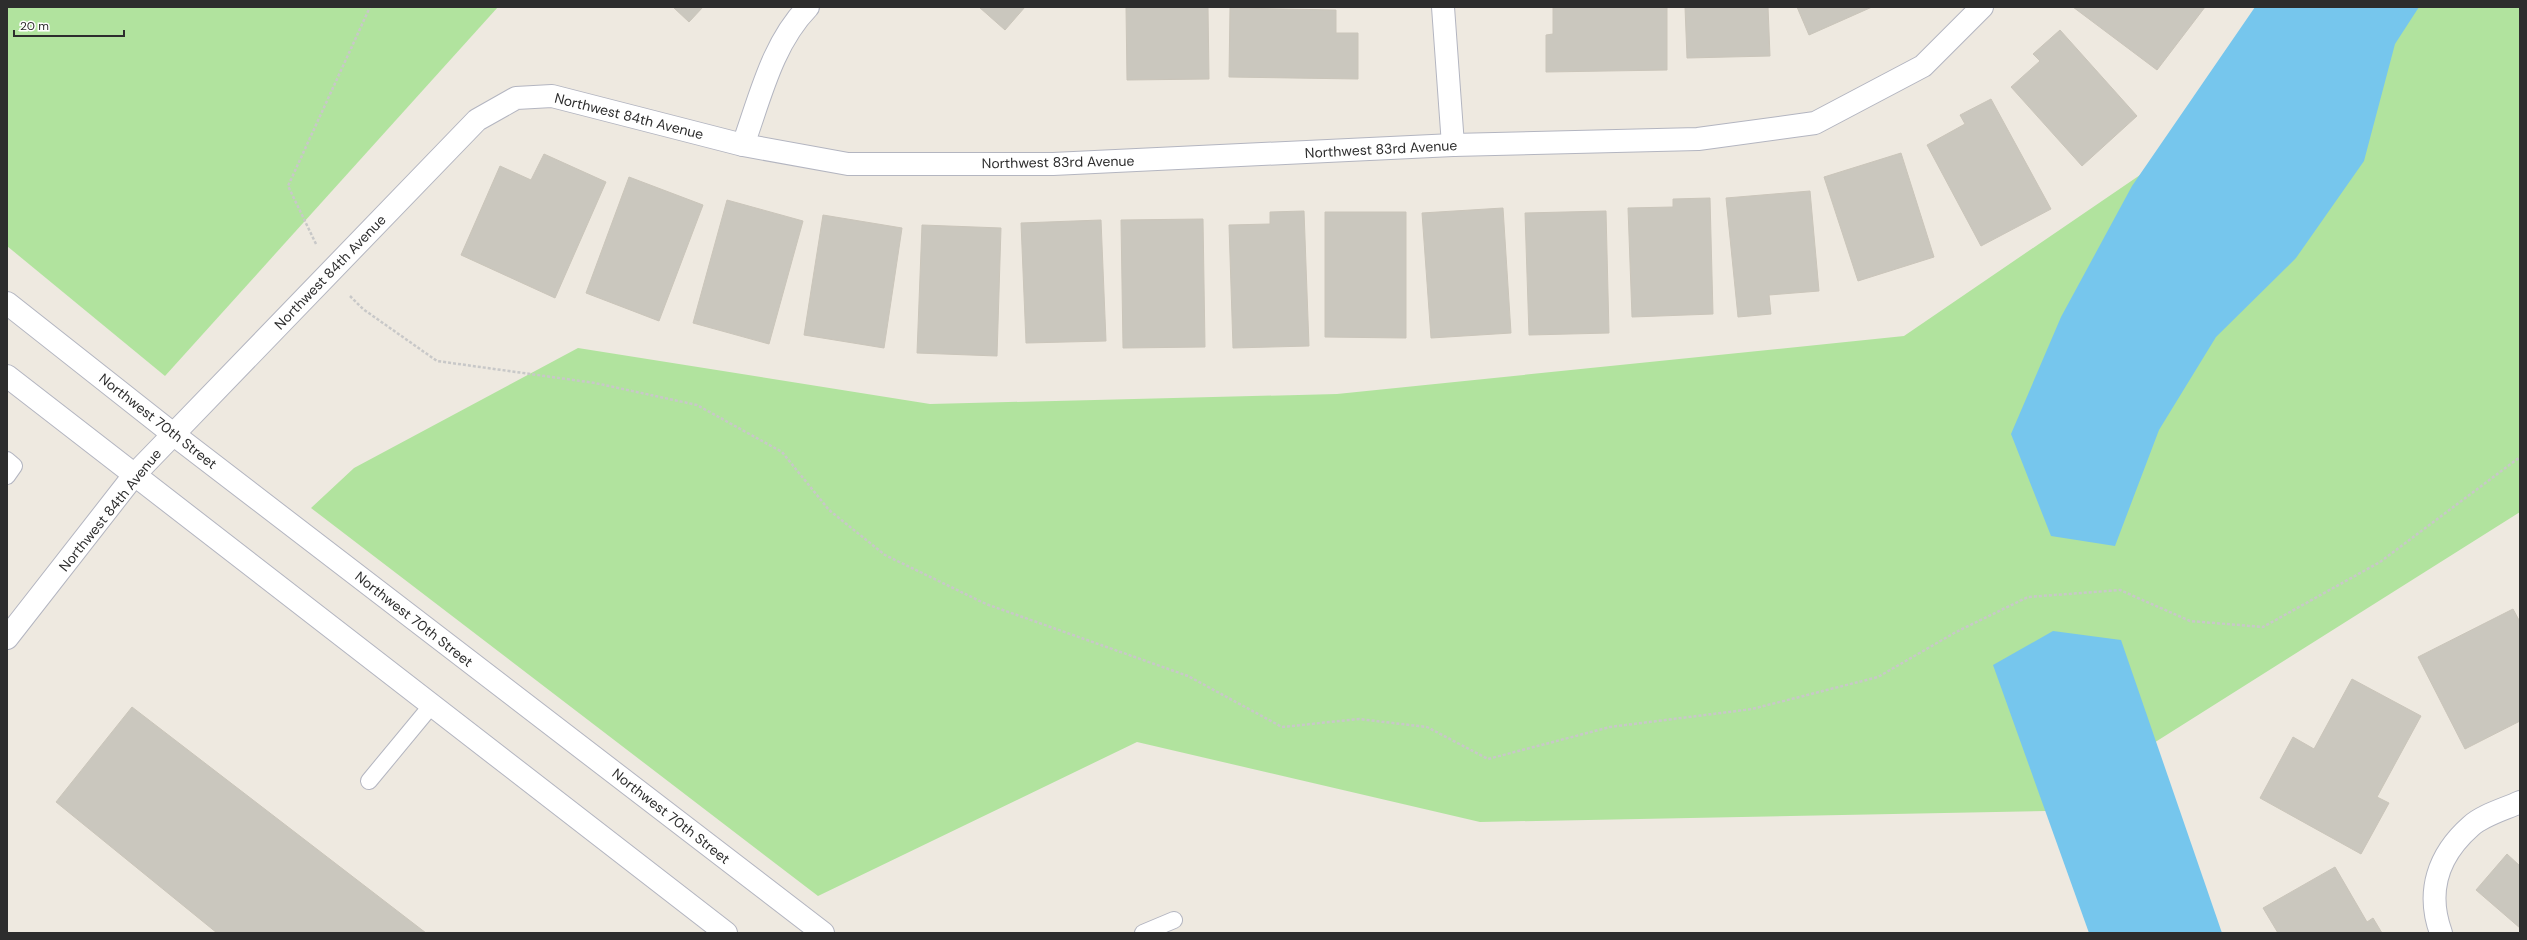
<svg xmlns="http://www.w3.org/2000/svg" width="2527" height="940" font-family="'DM Sans',sans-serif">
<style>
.green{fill:#b1e39e}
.water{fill:#76c6ed}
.building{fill:#cac7be;stroke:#cac5ba}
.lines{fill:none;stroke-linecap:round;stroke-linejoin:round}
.service-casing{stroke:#b3b5c0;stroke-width:18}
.minor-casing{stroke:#b3b5c0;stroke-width:24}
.tertiary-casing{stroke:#b3b5c0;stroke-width:24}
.path{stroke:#c8c8c8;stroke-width:2.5;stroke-dasharray:3 2;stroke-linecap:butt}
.service{stroke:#fff;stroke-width:16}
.minor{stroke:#fff;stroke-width:22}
.tertiary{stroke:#fff;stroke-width:22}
.labels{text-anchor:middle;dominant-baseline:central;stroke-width:3.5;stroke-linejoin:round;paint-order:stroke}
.street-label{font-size:14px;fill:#2d2d2d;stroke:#fff}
</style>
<rect width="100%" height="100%" fill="#eee9e0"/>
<!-- green -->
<g class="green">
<path d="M7,7h491l-333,369 -158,-130z"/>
<path d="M2386,7h134v505l-474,299 -566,11 -343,-80 -319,154 -507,-388 43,-40 224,-120 352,56 407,-10 567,-58z"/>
</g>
<!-- water -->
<g class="water">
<path d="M2255,7h164l-24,37 -31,117 -68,97 -80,79 -57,93 -44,116 -64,-10 -40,-102 50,-117 71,-131z"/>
<path d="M2053,631l68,9 101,293h-133l-96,-268z"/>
</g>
<!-- building -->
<g class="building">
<path d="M673,7h30l-14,15z"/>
<path d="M979,7h46l-20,23z"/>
<path d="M1126,7h82l1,72 -82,1z"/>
<path d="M1553,7h114v63l-121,2v-37l7,-1z"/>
<path d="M1685,7h83l2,49 -83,2z"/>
<path d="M1797,7h75l-63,28z"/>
<path d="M2073,7h132l-48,63z"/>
<path d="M1230,8l106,2v23h22v46l-129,-2z"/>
<path d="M2060,30l77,86 -55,50 -71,-79 29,-26 -7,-7z"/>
<path d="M1991,99l60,110 -70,37 -54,-101 38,-21 -5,-9z"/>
<path d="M1901,153l33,104 -76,24 -34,-104z"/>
<path d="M544,154l62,28 -51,116 -94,-43 39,-89 31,14z"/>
<path d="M629,177l74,28 -44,116 -73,-28z"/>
<path d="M1810,191l9,100 -50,4 2,19 -33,3 -12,-119z"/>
<path d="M1710,198l3,116 -81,3 -4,-109 45,-1v-8z"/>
<path d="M727,200l76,21 -34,123 -76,-21z"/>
<path d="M1503,208l8,125 -80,5 -9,-125z"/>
<path d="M1304,211l5,135 -76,2 -4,-123 41,-1v-12z"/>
<path d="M1606,211l3,122 -80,2 -4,-122z"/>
<path d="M1325,212h81v126l-81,-1z"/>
<path d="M823,215l79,13 -18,120 -80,-13z"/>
<path d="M1203,219l2,128 -82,1 -2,-128z"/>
<path d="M1101,220l5,121 -80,2 -5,-120z"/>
<path d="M922,225l79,3 -4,128 -80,-3z"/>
<path d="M2513,609l7,13v99l-55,28 -47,-92z"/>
<path d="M2352,679l69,37 -44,81 12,6 -28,51 -101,-56 33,-61 21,12z"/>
<path d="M132,707l294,226h-209l-161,-131z"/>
<path d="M2507,854l13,12v62l-44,-38z"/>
<path d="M2335,867l32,55 6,-4 9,15h-104l-15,-25z"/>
</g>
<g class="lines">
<defs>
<g id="service">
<path d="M7,460l7,6 -7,10"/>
<path d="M369,781l62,-75"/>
<path d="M1143,933l31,-13"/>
</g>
<g id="minor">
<path d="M1443,7l10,138"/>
<path d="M743,145c17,-47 29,-101 65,-138"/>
<path d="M7,638l128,-164 342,-354 39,-22 36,-2 191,49 105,19h205l400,-19 245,-6 117,-16 108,-57 59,-59"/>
<path d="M2441,933c-15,-41 -3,-78 30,-107 12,-11 34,-17 49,-24"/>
</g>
<g id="tertiary">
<path d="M7,303l166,131 650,499"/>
<path d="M7,376l719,557"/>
</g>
</defs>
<!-- service casing -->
<use href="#service" class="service-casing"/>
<!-- minor casing -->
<use href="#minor" class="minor-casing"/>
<!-- tertiary casing -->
<use href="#tertiary" class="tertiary-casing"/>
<!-- path -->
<g class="path">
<path d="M316,244l-28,-58 82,-179"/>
<path d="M350,296l13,13 74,52 158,22 102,22 85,47 47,58 56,45 101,49 202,72 94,51 77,-8 68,8 61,32 122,-32 142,-18 126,-32 78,-45 72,-35 92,-7 70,31 73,6 117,-65 140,-105"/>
</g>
<!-- service -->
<use href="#service" class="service"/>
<!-- minor -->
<use href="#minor" class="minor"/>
<!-- tertiary -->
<use href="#tertiary" class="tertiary"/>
</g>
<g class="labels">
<!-- street labels -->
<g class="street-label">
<text transform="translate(629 116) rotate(14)">Northwest 84th Avenue</text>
<text transform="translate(1381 149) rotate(-3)">Northwest 83rd Avenue</text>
<text transform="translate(1058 162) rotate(-1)">Northwest 83rd Avenue</text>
<text transform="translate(330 272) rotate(-46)">Northwest 84th Avenue</text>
<text transform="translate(158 421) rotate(38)">Northwest 70th Street</text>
<text transform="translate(110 510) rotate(-51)">Northwest 84th Avenue</text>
<text transform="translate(414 619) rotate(38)">Northwest 70th Street</text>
<text transform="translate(671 816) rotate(38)">Northwest 70th Street</text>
</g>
</g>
<!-- border -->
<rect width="2527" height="940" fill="none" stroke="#2d2d2d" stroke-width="16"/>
<!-- scale -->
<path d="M14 30v6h110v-6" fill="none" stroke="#2d2d2d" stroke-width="2"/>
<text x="20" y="30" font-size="12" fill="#2d2d2d" stroke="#ffffff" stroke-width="3" paint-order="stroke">20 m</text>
</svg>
